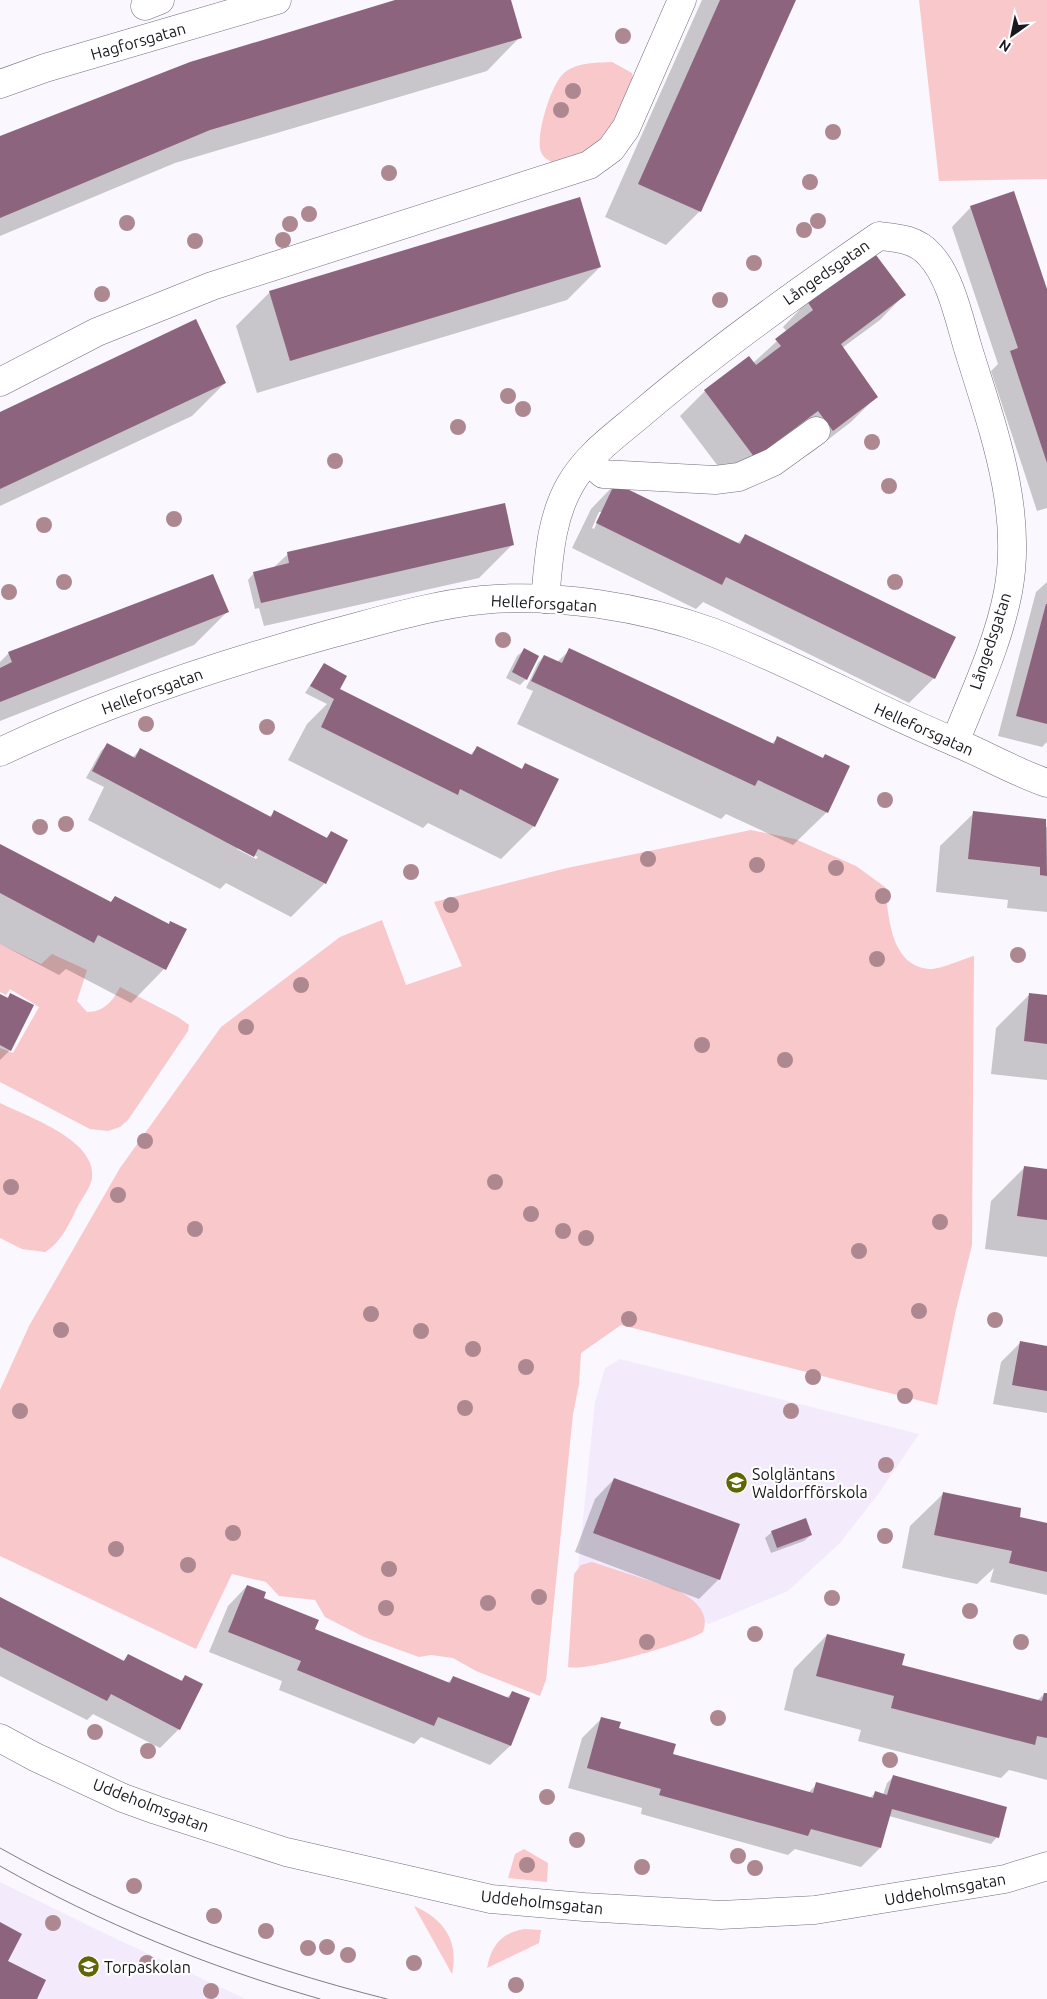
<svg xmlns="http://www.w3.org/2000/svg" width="1047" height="1999" font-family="Ubuntu,sans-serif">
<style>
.built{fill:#f3eafc}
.green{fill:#f9c8cb}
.shadow{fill:#0003;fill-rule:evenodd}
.building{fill:#8d647d}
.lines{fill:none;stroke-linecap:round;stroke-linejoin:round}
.minor-casing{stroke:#746c7b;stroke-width:29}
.minor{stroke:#fff;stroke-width:28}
.tram{stroke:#7f7c83;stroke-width:1}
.tree{fill:#ae8890}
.labels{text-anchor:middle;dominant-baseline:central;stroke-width:4.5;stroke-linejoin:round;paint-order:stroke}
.street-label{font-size:16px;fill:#1a171d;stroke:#fff}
.poi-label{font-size:16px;fill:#1a171d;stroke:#fff;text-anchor:start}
</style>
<rect width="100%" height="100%" fill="#faf7fe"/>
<!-- built -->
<g class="built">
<path d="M620,1359l299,75 -40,59 -39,50 -52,48 -79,33 -131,-56 17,-166 10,-34z"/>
<path d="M0,1882l108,53 138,64h-246z"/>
</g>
<!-- green -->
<g class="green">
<path d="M919,0h128v179l-108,2z"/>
<path d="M612,62l20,11c5,14 -28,74 -43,81 -10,5 -23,7 -34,10 -5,-3 -12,-6 -14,-12 -6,-16 10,-68 23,-79 13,-11 32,-10 48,-11z"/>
<path d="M751,830l44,9 61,27 29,21c4,30 5,78 44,82 10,1 34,-10 45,-13l-2,289 -17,69 -18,91 -316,-80 -40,28 -2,31 -6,30 -27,266 -6,16 -64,-25 -23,-13 -22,-3 -12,2 -55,-20 -39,-20 -10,-17 -36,-4 -13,-14 -34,-8 -36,75 -196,-93v-166l29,-64 91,-158 101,-141 119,-90 42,-17 24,65 56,-19 -28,-64 133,-34z"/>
<path d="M0,944l41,20 11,-10 35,16 -10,31 10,11c17,0 26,-11 33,-25l58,30 11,8 -1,6 -60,89 -8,7 -12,4 -18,-2 -90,-47v-34l13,5 26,-46 -29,-18 -4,6 -6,-3z"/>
<path d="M0,1103c28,14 97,37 92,75 -1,9 -10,20 -14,28 -8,16 -17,37 -33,46l-23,-3 -22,-11z"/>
<path d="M592,1562l83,27c16,8 36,22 28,43 -17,11 -116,40 -135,35l6,-93 7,-9z"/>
<path d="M524,1849l24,14 -1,19 -39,-4 7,-24z"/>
<path d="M414,1906c30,13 45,35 38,68z"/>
<path d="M524,1929l17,1 -2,13 -52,25c4,-22 14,-35 37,-39z"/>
</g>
<!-- shadow -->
<g class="shadow">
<path d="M400,0h109l11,37 -33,34 -312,92 -175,73v-98z"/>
<path d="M702,0h92l-94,211 -34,34 -61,-28z"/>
<path d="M971,207l76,86v215l-10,3 -46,-140 7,-7 -46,-137z"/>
<path d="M600,267l-33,33 -310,93 -21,-67 34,-34z"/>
<path d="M904,295l-24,25 -38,28 34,49 -25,25 -43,33 -15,-20 -63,47 -50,-66 25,-25 44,-33 4,5 34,-31 -4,-5 24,-25z"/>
<path d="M225,383l-33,33 -192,90v-93z"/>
<path d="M615,484l122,60 8,-8 189,142 -25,25 -206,-101 -7,7 -124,-61 19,-39zM599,512h3l-8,17 -2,-1z"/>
<path d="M513,544l-34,34 -215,48 -5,-18 -4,1 -7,-29 6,-7 19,-5 15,-14z"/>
<path d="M1047,582v160l-5,5 -44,-11 38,-144z"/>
<path d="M227,612l-33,33 -194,76v-59l9,-9z"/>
<path d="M524,650l2,29 -6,6 -14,-7 11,-22z"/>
<path d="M570,650l201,94 7,-6 44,21 3,-3 2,56 -34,33 -67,-31 -5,5 -204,-95 16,-33 -7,-3 12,-25 6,-7 13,6z"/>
<path d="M324,664l12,30 134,61 7,-7 44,22 5,-5 8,61 -33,33 -73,-36 -5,5 -135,-68 19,-36 20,-20 -22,-11z"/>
<path d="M107,745l25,13 8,-8 129,67 6,-5 51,26 5,-5 16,8 -22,42 -34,34 -65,-34 -6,6 -132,-69 16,-33 -18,-9 15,-27zM239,847l19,10 -2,2 -19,-10z"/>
<path d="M974,813l73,14v85l-40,-4 1,-8 -72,-8 4,-46z"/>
<path d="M0,845l110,58 5,-6 53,28 17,5 -21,39 -33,34 -65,-34 -7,6 -59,-31z"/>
<path d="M10,995v55l-10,10v-64l6,3z"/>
<path d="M1029,995l18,2v83l-56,-6 5,-46z"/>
<path d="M1024,1168l23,3v86l-62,-8 6,-48z"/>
<path d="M1020,1343l27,4v66l-54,-9 8,-42z"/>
<path d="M614,1479l105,100 -20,20 -124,-47 20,-53z"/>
<path d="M944,1493l73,29 30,2v71l-57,-13 4,-14 -17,16 -75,-16 8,-42z"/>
<path d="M772,1532l39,3 -7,6 -33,12 -6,-15z"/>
<path d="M247,1586l15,12 52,32 133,53 7,-6 52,21 6,-5 16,6 -18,47 -20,19 -69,-28 -7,7 -135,-54 3,-9 -73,-29 19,-46z"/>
<path d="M0,1599l122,63 7,-7 51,27 5,-6 -6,53 -19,19 -67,-34 -6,6 -87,-44z"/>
<path d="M827,1635l73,31 137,35 7,-7 3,1v85l-38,-10 -8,8 -143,-37 3,-11 -77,-20 10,-41z"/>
<path d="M602,1718l16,11 53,26 137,38 9,-9 53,14 5,-5 8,2 4,-12 6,-6 104,60 -6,7 -102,-28 -9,32 -19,19 -66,-18 -7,6 -147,-41 1,-6 -74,-20 14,-50z"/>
</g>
<!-- building -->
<g class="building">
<path d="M395,0h116l11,38 -312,92 -210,88v-82l190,-74z"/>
<path d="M720,0h76l-95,212 -63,-28z"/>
<path d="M1014,191l33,98v174l-37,-112 8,-3 -48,-142z"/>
<path d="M580,197l21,70 -311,94 -21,-70z"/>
<path d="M873,251l33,44 -65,49 37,53 -45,34 -15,-20 -63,47 -51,-68 45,-34 7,9 25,-19 -6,-7 38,-29 -6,-9z"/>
<path d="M196,319l30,64 -226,106v-77z"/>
<path d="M615,483l125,61 5,-10 211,103 -21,42 -209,-102 -4,8 -126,-62z"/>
<path d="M505,503l9,42 -253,58 -8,-31 36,-9 -2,-11z"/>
<path d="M213,574l16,38 -229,90v-34l12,-6 -4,-10z"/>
<path d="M1046,604h1v120l-31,-8z"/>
<path d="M524,648l15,8 -12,24 -15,-8z"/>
<path d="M569,648l205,96 3,-8 46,22 2,-4 25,12 -22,47 -70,-33 -3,6 -224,-105 13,-26 18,8z"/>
<path d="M324,663l23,13 -7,13 132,66 5,-9 45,23 3,-6 34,16 -24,48 -75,-38 -2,6 -137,-68 13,-28 -24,-13z"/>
<path d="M107,743l28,15 5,-10 131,69 3,-7 53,28 4,-7 17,9 -22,44 -68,-35 -4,8 -162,-86z"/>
<path d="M973,811l73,8 1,57 -7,-1v-8l-72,-8z"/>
<path d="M0,844l111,58 4,-6 54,28 1,-3 17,8 -21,41 -68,-35 -4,8 -94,-50z"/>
<path d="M10,993l24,12 -23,46 -11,-6v-51l8,4z"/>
<path d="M1029,993l18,2v49l-23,-3z"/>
<path d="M1024,1166l23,3v51l-30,-4z"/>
<path d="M1020,1341l27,5v45l-35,-6z"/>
<path d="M614,1478l126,46 -20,56 -127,-47z"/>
<path d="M943,1492l78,16 -1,9 27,6v49l-38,-9 3,-12 -78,-16z"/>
<path d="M806,1518l6,17 -35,13 -6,-17z"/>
<path d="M247,1585l19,7 -2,6 55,22 -4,9 135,54 3,-7 56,22 3,-7 18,7 -19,48 -73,-29 -4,9 -137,-56 4,-9 -73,-29z"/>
<path d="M0,1597l124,64 4,-7 54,27 3,-6 18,9 -23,46 -69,-36 -4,7 -107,-54z"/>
<path d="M827,1634l78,20 -3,11 140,36 2,-8h3v45l-10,-2 -2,9 -144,-37 3,-12 -78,-20z"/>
<path d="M601,1717l20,5 -2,6 57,16 -3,10 140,39 3,-11 57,16 2,-7 12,4 6,-20 114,32 -8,31 -107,-29 -11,39 -70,-19 -3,7 -149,-41 2,-6 -74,-21z"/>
<path d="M0,1922l22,12 -14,27 38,19 -9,19h-37z"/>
</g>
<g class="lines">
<defs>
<g id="minor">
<path d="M145,6l15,-6"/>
<path d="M0,84l45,-16 232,-68"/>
<path d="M0,382l97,-50 115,-46 377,-121 22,-16 15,-21 56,-128"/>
<path d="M588,461l15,13 112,6 24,-3 34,-15 43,-31"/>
<path d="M545,599c4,-39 5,-79 25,-114 16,-29 46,-50 72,-72 75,-64 155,-121 237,-177 19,2 37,3 51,19 20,21 29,63 37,90 24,79 57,163 41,247 -10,52 -34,102 -53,150"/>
<path d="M0,752c105,-50 218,-87 330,-118 50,-13 100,-29 152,-34 72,-7 162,7 230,32 83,32 161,76 243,110 31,13 60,30 92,41"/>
<path d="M0,1738l35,19 88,41 33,12 130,42 205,47 93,8 137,8 94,-5 190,-31 42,-13"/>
</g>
</defs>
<!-- minor casing -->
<use href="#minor" class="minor-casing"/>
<!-- minor -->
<use href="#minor" class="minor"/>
<!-- tram -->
<g class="tram">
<path d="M0,1848c121,68 252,117 387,151"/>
<path d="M0,1866c100,57 209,101 320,133"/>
</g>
</g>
<!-- trees -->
<g class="tree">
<circle cx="623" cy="36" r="8"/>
<circle cx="573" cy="91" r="8"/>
<circle cx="561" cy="110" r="8"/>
<circle cx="833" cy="132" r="8"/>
<circle cx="389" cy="173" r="8"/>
<circle cx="810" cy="182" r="8"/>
<circle cx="309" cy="214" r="8"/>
<circle cx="818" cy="221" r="8"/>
<circle cx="127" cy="223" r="8"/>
<circle cx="290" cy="224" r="8"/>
<circle cx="804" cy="230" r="8"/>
<circle cx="283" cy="240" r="8"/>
<circle cx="195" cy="241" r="8"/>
<circle cx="754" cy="263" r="8"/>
<circle cx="102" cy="294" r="8"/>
<circle cx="720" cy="300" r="8"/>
<circle cx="508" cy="396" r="8"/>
<circle cx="523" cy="409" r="8"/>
<circle cx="458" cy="427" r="8"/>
<circle cx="872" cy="442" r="8"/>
<circle cx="335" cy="461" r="8"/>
<circle cx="889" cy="486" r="8"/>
<circle cx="174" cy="519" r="8"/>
<circle cx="44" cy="525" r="8"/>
<circle cx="64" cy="582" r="8"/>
<circle cx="895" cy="582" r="8"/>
<circle cx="9" cy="592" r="8"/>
<circle cx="503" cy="640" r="8"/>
<circle cx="146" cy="724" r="8"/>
<circle cx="267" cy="727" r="8"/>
<circle cx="885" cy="800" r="8"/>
<circle cx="66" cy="824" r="8"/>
<circle cx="40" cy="827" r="8"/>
<circle cx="648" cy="859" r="8"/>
<circle cx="757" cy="865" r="8"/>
<circle cx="836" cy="868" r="8"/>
<circle cx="411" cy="872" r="8"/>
<circle cx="883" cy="896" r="8"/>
<circle cx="451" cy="905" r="8"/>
<circle cx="1018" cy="955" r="8"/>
<circle cx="877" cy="959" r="8"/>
<circle cx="301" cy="985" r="8"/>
<circle cx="246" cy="1027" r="8"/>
<circle cx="702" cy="1045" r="8"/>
<circle cx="785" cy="1060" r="8"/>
<circle cx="145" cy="1141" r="8"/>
<circle cx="495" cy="1182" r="8"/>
<circle cx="11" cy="1187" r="8"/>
<circle cx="118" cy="1195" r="8"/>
<circle cx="531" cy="1214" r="8"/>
<circle cx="940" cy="1222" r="8"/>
<circle cx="195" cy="1229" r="8"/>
<circle cx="563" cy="1231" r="8"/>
<circle cx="586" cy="1238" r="8"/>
<circle cx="859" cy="1251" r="8"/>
<circle cx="919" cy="1311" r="8"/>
<circle cx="371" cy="1314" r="8"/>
<circle cx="629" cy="1319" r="8"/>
<circle cx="995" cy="1320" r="8"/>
<circle cx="61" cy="1330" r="8"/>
<circle cx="421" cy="1331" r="8"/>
<circle cx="473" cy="1349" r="8"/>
<circle cx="526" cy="1367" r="8"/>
<circle cx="813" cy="1377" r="8"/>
<circle cx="905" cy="1396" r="8"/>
<circle cx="465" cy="1408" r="8"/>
<circle cx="20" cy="1411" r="8"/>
<circle cx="791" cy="1411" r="8"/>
<circle cx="886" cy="1465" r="8"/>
<circle cx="233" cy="1533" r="8"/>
<circle cx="885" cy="1536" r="8"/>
<circle cx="116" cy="1549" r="8"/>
<circle cx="188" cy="1565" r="8"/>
<circle cx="389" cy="1569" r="8"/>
<circle cx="539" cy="1597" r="8"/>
<circle cx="832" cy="1598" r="8"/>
<circle cx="488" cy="1603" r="8"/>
<circle cx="386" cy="1608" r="8"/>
<circle cx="970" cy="1611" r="8"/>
<circle cx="755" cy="1634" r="8"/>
<circle cx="647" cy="1642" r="8"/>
<circle cx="1021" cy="1642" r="8"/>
<circle cx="718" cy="1718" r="8"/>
<circle cx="95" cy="1732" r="8"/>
<circle cx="148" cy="1751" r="8"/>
<circle cx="890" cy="1760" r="8"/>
<circle cx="547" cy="1797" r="8"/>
<circle cx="577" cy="1840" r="8"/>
<circle cx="738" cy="1856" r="8"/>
<circle cx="527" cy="1865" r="8"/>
<circle cx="642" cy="1867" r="8"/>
<circle cx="755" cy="1868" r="8"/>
<circle cx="134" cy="1886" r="8"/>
<circle cx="214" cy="1916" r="8"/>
<circle cx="53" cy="1923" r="8"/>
<circle cx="266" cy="1931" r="8"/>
<circle cx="327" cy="1947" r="8"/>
<circle cx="308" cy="1948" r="8"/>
<circle cx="348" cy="1955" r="8"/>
<circle cx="147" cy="1963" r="8"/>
<circle cx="414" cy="1963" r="8"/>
<circle cx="516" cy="1985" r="8"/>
<circle cx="211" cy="1991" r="8"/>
</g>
<!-- icons -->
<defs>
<symbol id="school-disc" viewBox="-11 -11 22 22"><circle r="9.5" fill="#626602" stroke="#fff"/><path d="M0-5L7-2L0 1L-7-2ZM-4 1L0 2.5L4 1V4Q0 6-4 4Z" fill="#fff"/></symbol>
</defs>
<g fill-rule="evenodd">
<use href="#school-disc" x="724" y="1470" width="25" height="25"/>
<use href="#school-disc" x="76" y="1954" width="25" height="25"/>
</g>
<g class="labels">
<!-- street labels -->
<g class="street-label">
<text transform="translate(138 41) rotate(-16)">Hagforsgatan</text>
<text transform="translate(826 272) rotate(-35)">Långedsgatan</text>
<text transform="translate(544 603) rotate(3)">Helleforsgatan</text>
<text transform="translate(990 641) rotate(-72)">Långedsgatan</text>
<text transform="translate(152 691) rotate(-20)">Helleforsgatan</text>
<text transform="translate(924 729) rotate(24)">Helleforsgatan</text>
<text transform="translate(151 1805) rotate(21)">Uddeholmsgatan</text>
<text transform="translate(945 1889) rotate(-10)">Uddeholmsgatan</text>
<text transform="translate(542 1902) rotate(6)">Uddeholmsgatan</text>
</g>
<!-- poi labels -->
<g class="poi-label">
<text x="752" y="1474">Solgläntans<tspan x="752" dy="18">Waldorfförskola</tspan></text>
<text x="104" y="1967">Torpaskolan</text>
</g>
</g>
<!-- north arrow -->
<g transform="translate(1012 35) rotate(213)" stroke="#ffffff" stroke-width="4" paint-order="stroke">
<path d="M0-4L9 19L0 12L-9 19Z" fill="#1a171d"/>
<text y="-8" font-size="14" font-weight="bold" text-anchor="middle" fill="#1a171d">N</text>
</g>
</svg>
